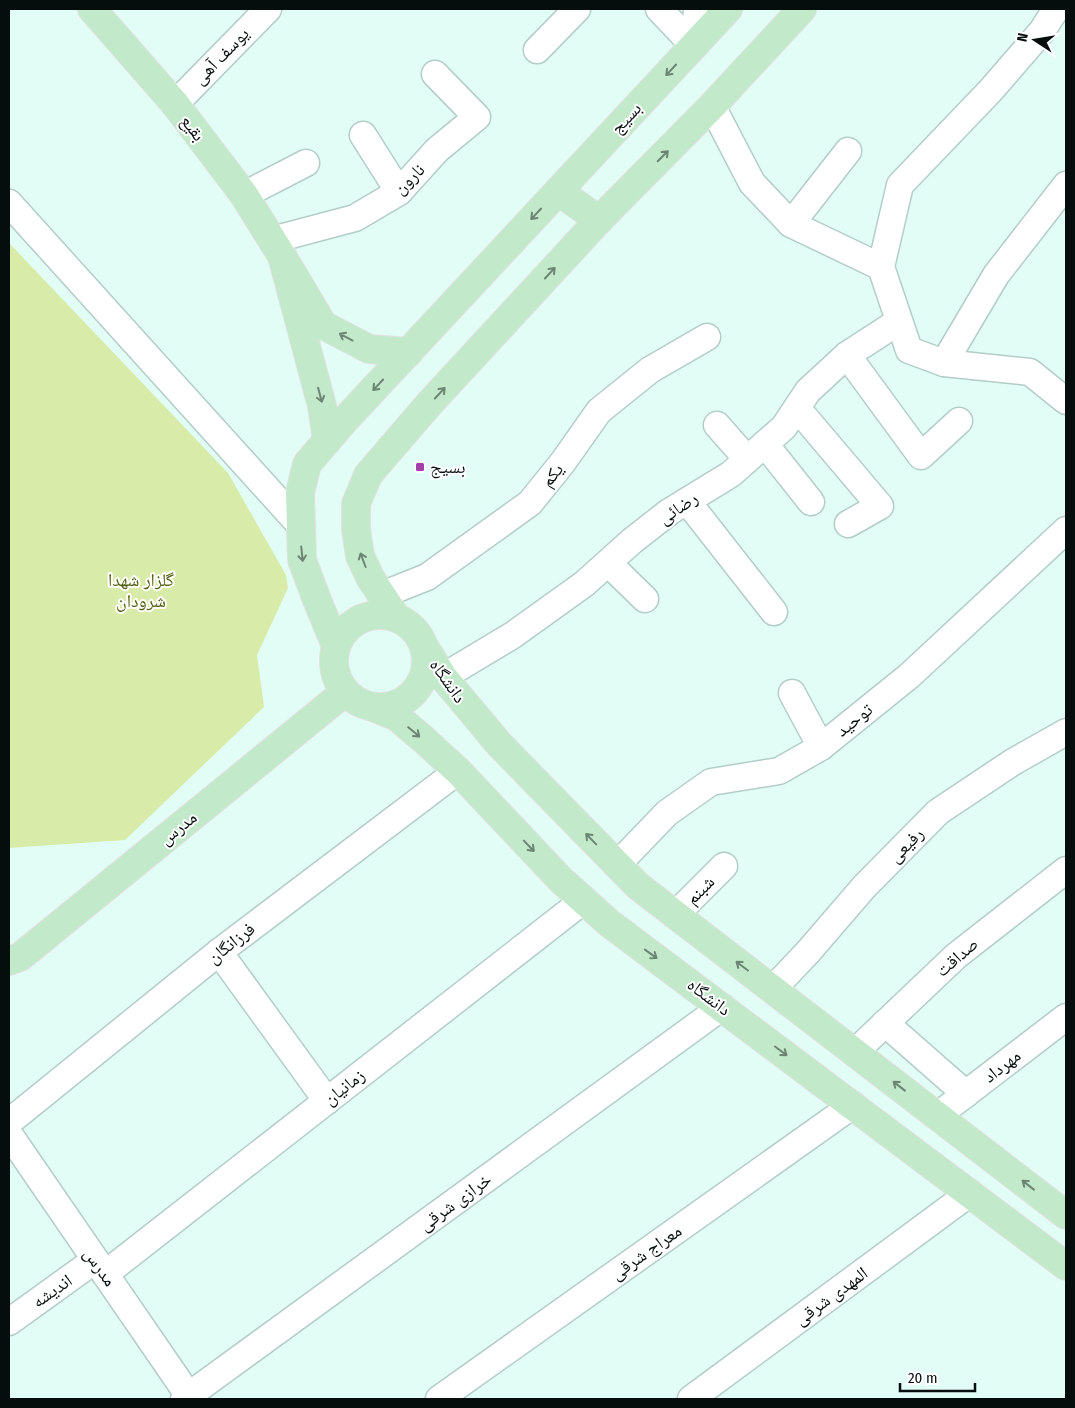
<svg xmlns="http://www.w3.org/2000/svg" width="1075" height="1408" font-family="'Fira Sans Condensed','Noto Naskh Arabic',sans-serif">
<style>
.green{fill:#d8eba8}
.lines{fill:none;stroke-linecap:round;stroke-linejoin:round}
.minor-casing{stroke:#b3cdc7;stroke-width:29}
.major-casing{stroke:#e1e2e2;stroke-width:30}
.minor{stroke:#fff;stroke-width:26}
.major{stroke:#c2e9ca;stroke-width:28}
.oneway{stroke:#6d8674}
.poi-dot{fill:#a041aa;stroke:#fff;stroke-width:2}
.labels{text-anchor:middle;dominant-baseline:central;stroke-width:4;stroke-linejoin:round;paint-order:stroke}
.street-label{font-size:18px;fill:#050e0c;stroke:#fff}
.poi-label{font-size:18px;fill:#050e0c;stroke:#fff;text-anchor:start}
.park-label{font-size:18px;fill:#4f5f0e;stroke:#fff}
</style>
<rect width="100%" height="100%" fill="#e2fdf6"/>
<!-- green -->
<path class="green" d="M9,243l219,230 58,102 2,13 -31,67 7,52 -139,133 -116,8z"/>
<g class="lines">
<defs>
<g id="minor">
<path d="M659,9l35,37"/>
<path d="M694,46l3,-37"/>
<path d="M537,50l40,-41"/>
<path d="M175,104l93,-95"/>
<path d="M712,106l40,77 39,41 90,43 28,83 35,13 86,9 36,29"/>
<path d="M363,135l36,57"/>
<path d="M244,195l62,-32"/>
<path d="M9,203l291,322"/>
<path d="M791,224l57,-73"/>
<path d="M272,240l83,-22 44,-26 38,-42 40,-33 -42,-43"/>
<path d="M881,267l19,-82 91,-95 51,-59 14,-22"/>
<path d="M847,355l74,101 38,-35"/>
<path d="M944,363l52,-88 70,-90"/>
<path d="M797,408l83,98 -32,18"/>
<path d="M717,425l30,34"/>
<path d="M765,444l46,58"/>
<path d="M687,501l87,111"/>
<path d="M608,563l37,36"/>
<path d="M382,595l45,-18 103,-74 33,-41 36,-51 51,-41 57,-33"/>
<path d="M443,677l70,-42 71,-51 48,-43 37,-29 62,-38 53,-47 24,-36 39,-36 51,-33"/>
<path d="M792,693l29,54"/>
<path d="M617,865l50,-52 44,-31 68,-11 42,-24 88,-71 157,-146"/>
<path d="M675,915l49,-49"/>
<path d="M219,952l108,149"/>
<path d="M773,989l35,-37 56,-65 74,-75 75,-50 53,-30"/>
<path d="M885,1023l81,71"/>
<path d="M855,1052l101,-96 110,-86"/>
<path d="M937,1116l129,-99"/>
<path d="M9,1122l210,-170 239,-181"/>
<path d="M9,1134l182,265"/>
<path d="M105,1274l479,-374"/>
<path d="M9,1322l86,-62"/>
<path d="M184,1399l538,-392"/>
<path d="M439,1399l414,-294"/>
<path d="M691,1399l279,-206"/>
</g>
<g id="major">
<path d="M92,9l83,95 69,91 38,61"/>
<path d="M558,191l41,29"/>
<path d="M327,441l-5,-35 -40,-150 41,69 46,24 40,3"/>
<circle cx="380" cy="661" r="46"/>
<path d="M396,617l-25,-38 -11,-23 -4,-27v-25l12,-29 62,-72 169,-183 113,-114 90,-97"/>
<path d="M336,646l-19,-46 -15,-40 -2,-67 7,-29 37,-43 384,-412"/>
<path d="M425,648l18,29 56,67 139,142 428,329"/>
<path d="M373,707l24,10 26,22 35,32 103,109 48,43 457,343"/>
<path d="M9,961l11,-4 325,-265"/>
</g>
</defs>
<!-- minor casing -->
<use href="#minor" class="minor-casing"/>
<!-- major casing -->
<use href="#major" class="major-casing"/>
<!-- minor -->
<use href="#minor" class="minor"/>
<!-- major -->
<use href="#major" class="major"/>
</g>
<!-- one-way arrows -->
<defs><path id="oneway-shaft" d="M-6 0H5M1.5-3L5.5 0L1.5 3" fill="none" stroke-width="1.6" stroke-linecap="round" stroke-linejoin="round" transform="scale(1.25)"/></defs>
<g class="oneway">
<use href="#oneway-shaft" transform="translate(671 70) rotate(133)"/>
<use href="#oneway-shaft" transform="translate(663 156) rotate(-45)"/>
<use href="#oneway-shaft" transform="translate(536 214) rotate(133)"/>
<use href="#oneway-shaft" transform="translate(550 273) rotate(-47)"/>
<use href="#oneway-shaft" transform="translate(346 337) rotate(-152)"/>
<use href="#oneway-shaft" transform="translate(378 385) rotate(133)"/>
<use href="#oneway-shaft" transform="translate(440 393) rotate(-47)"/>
<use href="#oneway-shaft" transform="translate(320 395) rotate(75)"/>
<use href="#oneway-shaft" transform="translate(302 554) rotate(84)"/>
<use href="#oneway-shaft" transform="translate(363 560) rotate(-111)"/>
<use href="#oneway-shaft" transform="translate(414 732) rotate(40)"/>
<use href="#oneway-shaft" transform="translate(591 839) rotate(-134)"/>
<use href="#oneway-shaft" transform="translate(529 846) rotate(46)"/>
<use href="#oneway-shaft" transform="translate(651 954) rotate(36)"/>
<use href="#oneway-shaft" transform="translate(742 966) rotate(-143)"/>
<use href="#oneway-shaft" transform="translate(781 1051) rotate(37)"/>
<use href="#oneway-shaft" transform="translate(899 1086) rotate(-142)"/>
<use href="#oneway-shaft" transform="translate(1028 1185) rotate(-142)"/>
</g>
<!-- markers -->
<rect class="poi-dot" x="415" y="462" width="10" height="10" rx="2.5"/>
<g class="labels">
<!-- street labels -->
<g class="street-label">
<text transform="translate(221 56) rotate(-46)">یوسف آهی</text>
<text transform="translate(626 118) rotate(-47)">بسیج</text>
<text transform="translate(193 128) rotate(53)">بقیع</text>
<text transform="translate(409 179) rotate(-44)">نارون</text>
<text transform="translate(552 475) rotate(-52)">یکم</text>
<text transform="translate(678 508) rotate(-34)">رضائی</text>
<text transform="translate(448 681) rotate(55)">دانشگاه</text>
<text transform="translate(854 720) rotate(-39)">توحید</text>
<text transform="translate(178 828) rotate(-39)">مدرس</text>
<text transform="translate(906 845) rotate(-45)">رفیعی</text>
<text transform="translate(700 890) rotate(-45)">شبنم</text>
<text transform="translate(231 943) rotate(-38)">فرزانگان</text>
<text transform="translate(957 957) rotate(-41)">صداقت</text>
<text transform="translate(709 997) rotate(37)">دانشگاه</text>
<text transform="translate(1002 1066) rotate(-38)">مهرداد</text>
<text transform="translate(344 1087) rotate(-38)">زمانیان</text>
<text transform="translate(455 1202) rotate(-36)">خرازی شرقی</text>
<text transform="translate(646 1252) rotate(-35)">معراج شرقی</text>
<text transform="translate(100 1267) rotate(55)">مدرس</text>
<text transform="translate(52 1291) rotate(-35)">اندیشه</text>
<text transform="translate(831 1296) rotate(-36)">المهدی شرقی</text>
</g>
<!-- poi labels -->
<g class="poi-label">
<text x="430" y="467">بسیج</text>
</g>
<!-- park labels -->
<g class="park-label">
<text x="141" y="580">گلزار شهدا<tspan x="141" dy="21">شرودان</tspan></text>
</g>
</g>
<!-- border -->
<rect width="1075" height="1408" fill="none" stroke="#050e0c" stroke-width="20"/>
<!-- north arrow -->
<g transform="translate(1035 40) rotate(282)" stroke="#ffffff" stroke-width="4" paint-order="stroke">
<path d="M0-4L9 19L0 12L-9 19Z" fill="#050e0c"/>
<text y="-8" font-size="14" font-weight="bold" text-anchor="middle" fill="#050e0c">N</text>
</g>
<!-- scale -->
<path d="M900 1383v8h75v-8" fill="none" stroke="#050e0c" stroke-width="2.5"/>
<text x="908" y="1383" font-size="15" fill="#050e0c" stroke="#ffffff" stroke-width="4" paint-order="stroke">20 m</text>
</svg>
